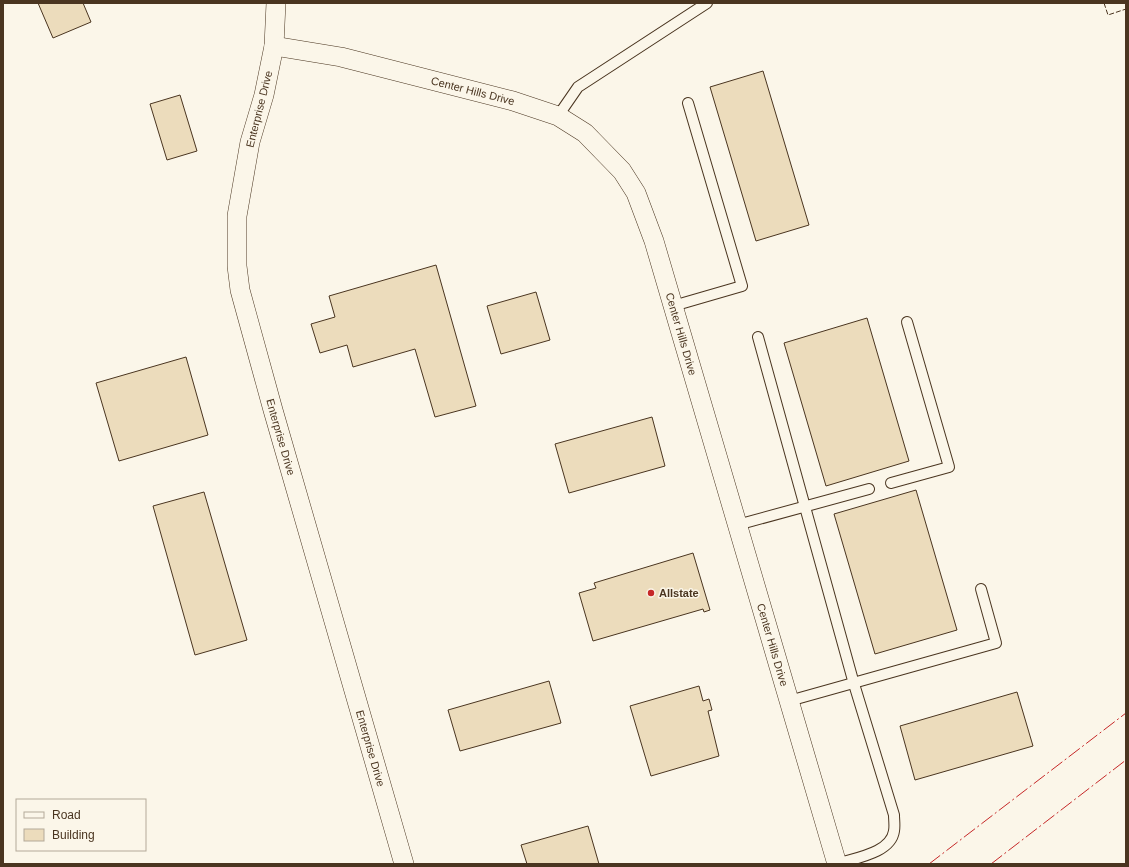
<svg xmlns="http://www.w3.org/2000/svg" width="1129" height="867" font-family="Arial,sans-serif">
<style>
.building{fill:#ecdcbc;stroke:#4a3520}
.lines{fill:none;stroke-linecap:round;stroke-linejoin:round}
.lane-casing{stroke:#4a3520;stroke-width:12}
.street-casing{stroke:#4a3520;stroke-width:20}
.lane{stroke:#fbf6e9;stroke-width:10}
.street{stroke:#fbf6e9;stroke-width:19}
.fence{stroke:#4a3520;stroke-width:1;stroke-dasharray:5 2;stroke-linecap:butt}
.power{stroke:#c62828;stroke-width:1;stroke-dasharray:14 3 2 3;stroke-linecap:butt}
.poi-dot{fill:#c62828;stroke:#fbf6e9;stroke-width:1.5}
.labels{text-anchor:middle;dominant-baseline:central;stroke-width:3;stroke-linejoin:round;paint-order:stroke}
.street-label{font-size:11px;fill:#4a3520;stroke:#fbf6e9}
.poi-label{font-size:11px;font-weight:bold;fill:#4a3520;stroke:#fbf6e9;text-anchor:start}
</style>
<rect width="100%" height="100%" fill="#fbf6e9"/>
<!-- building -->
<g class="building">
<path d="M38,3h45l8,19 -38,16z"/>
<path d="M763,71l46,154 -53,16 -46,-154z"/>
<path d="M180,95l17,56 -30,9 -17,-56z"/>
<path d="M436,265l40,141 -41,11 -20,-68 -62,18 -6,-22 -27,8 -9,-29 24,-7 -6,-21z"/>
<path d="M536,292l14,48 -49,14 -14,-48z"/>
<path d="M867,318l42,143 -83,25 -42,-143z"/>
<path d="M186,357l22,78 -89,26 -23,-78z"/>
<path d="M652,417l13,49 -96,27 -14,-49z"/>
<path d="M916,490l41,140 -82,24 -41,-140z"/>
<path d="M204,492l43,148 -52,15 -42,-149z"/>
<path d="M693,553l17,57 -6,2 -1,-3 -110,32 -14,-48 17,-5 -2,-5z"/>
<path d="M549,681l12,42 -101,28 -12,-41z"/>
<path d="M699,686l4,15 6,-2 3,11 -4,1 11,45 -68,20 -21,-70z"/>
<path d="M1017,692l16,54 -118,34 -15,-54z"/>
<path d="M588,826l11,38h-72l-6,-19z"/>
</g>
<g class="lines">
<defs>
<g id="lane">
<path d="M558,116l20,-29 129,-84"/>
<path d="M673,306l69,-20 -54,-183"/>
<path d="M758,337l96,347 40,131c0,5 1,11 0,16 -3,22 -39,27 -57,33"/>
<path d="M891,483l58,-16 -42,-145"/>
<path d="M737,525l132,-36"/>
<path d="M789,701l207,-58 -15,-54"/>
</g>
<g id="street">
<path id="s1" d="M276,3l-2,43 -10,49 -14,47 -13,74v50l3,24 33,120 131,454"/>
<path id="s2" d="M274,46l67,11 172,44 45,15 27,17 37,38 14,22 18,48 183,623"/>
</g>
</defs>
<!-- lane casing -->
<use href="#lane" class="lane-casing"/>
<!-- street casing -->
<use href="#street" class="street-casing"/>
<!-- lane -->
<use href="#lane" class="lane"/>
<!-- street -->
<use href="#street" class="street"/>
<!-- fence -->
<path class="fence" d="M1104,3l4,12 18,-6"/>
<!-- power -->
<g class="power">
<path d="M929,864l197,-151"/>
<path d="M991,864l135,-104"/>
</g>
</g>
<!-- markers -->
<circle class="poi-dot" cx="651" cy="593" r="4"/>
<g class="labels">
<!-- street labels -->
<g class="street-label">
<text stroke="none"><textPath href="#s2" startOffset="204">Center Hills Drive</textPath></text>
<text transform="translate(259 109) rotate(-76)">Enterprise Drive</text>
<text stroke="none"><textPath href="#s2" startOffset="552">Center Hills Drive</textPath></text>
<text stroke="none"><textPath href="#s1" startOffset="444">Enterprise Drive</textPath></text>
<text stroke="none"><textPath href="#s2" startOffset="876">Center Hills Drive</textPath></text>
<text stroke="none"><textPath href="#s1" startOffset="768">Enterprise Drive</textPath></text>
</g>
<!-- poi labels -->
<g class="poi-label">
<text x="659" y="593">Allstate</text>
</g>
</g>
<!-- border -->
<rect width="1129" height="867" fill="none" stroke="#4a3520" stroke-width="8"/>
<!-- legend -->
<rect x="16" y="799" width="130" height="52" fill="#fbf6e9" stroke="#b4a999"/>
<rect x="24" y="812" width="20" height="6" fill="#fbf6e9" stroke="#b4a999"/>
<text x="52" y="819" font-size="12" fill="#4a3520">Road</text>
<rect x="24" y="829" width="20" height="12" fill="#ecdcbc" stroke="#b4a999"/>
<text x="52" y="839" font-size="12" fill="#4a3520">Building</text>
</svg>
